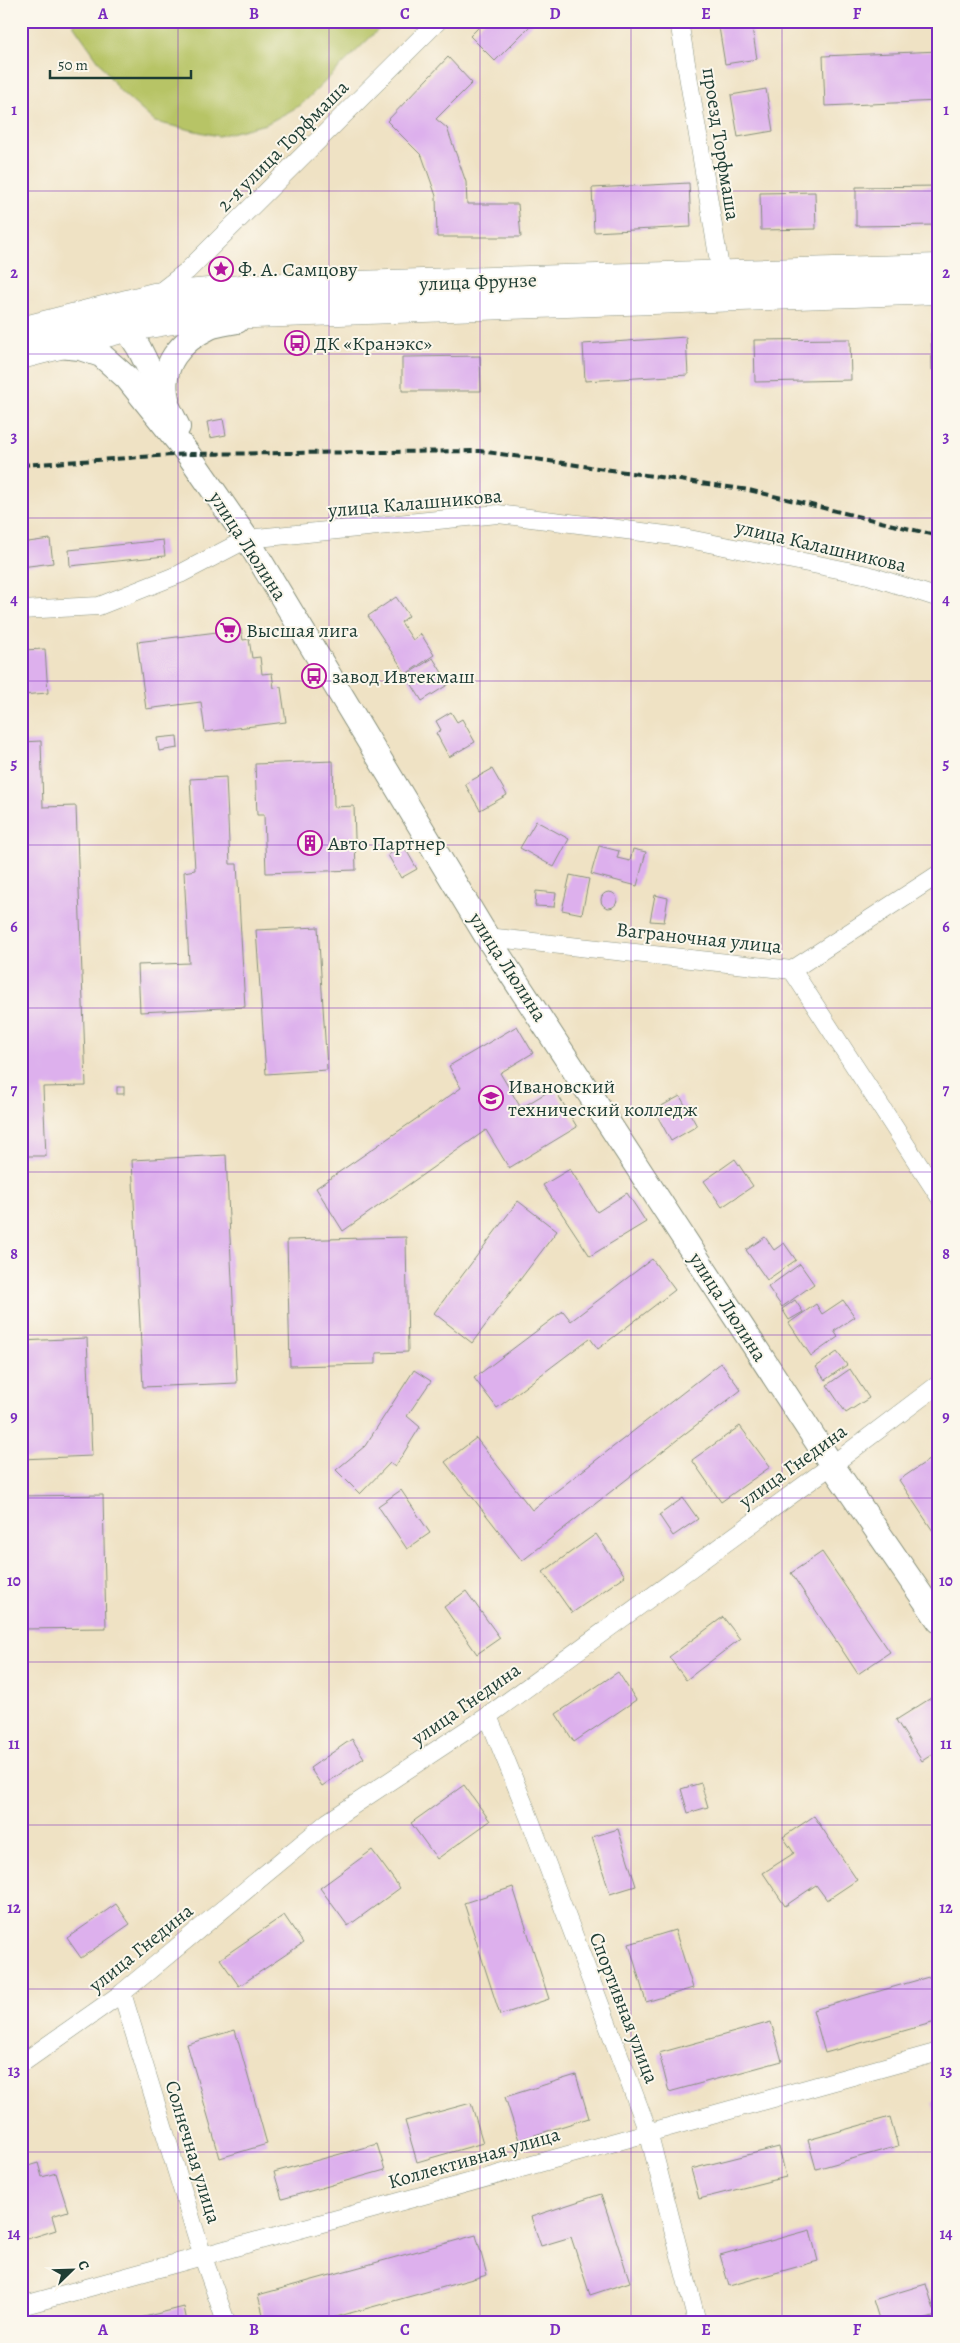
<svg xmlns="http://www.w3.org/2000/svg" width="960" height="2343" font-family="Alegreya,serif">
<style>
.grass{fill:#b7c466;stroke:#6b804d}
.building{fill:#ddb0ed}
.lines{fill:none;stroke-linecap:round;stroke-linejoin:round}
.minor-casing{stroke:#87907c;stroke-width:19}
.secondary-casing{stroke:#87907c;stroke-width:26}
.trunk-casing{stroke:#87907c;stroke-width:29}
.minor{stroke:#fff;stroke-width:18}
.secondary{stroke:#fff;stroke-width:24}
.trunk{stroke:#fff;stroke-width:28}
.rail{stroke:#1f3d34;stroke-width:4;stroke-dasharray:8 4;stroke-linecap:butt}
.grid{fill:none;stroke:#7b2cbf;stroke-width:1;stroke-opacity:0.55}
.labels{text-anchor:middle;dominant-baseline:central;stroke-width:4;stroke-linejoin:round;paint-order:stroke}
.street-label{font-size:20px;fill:#1f3d34;stroke:#fbf7ec}
.poi-label{font-size:20px;fill:#1f3d34;stroke:#fbf7ec;text-anchor:start}
.neatline{fill:none;stroke:#7b2cbf;stroke-width:2}
.grid-label{font-size:16px;text-anchor:middle;font-weight:bold;fill:#7b2cbf}
</style>
<rect width="100%" height="100%" fill="#fbf7ec"/>
<filter id="ink" filterUnits="userSpaceOnUse"><feTurbulence type="fractalNoise" baseFrequency=".02" numOctaves="2"/><feDisplacementMap in="SourceGraphic" scale="10" xChannelSelector="R" yChannelSelector="G"/><feConvolveMatrix kernelMatrix="1 2 1 2 8 2 1 2 1" color-interpolation-filters="sRGB"/></filter>
<filter id="wash" filterUnits="userSpaceOnUse"><feTurbulence type="fractalNoise" baseFrequency=".0096" numOctaves="4" result="noise"/><feDisplacementMap in="SourceGraphic" scale="20" xChannelSelector="R" yChannelSelector="G"/><feGaussianBlur stdDeviation="1.12" result="paint"/><feColorMatrix in="noise" values="0 0 0 0 0 0 0 0 0 0 0 0 0 0 0 0 0 1.4 0 .05"/><feComposite in="paint" operator="in"/></filter>
<g filter="url(#wash)">
<rect width="100%" height="100%" fill="#efe2c4"/>
<!-- grass -->
<path class="grass" d="M74,21h313l-86,84 -35,19 -48,12 -63,-14 -36,-32 -45,-64z"/>
<g id="blocks">
<!-- building -->
<g class="building">
<path d="M485,21h50l-40,40 -25,-25z"/>
<path d="M718,21h33l6,38 -32,5z"/>
<path d="M939,51v50l-114,5 -2,-50z"/>
<path d="M448,57l24,26 -36,36 11,9 19,54 1,22h51l3,33h-84l-1,-41 -14,-40 -35,-35z"/>
<path d="M766,89l7,42 -35,6 -7,-42z"/>
<path d="M689,183l2,44 -97,5 -2,-44z"/>
<path d="M939,186v39l-83,1v-39z"/>
<path d="M815,192l1,37 -55,1 -1,-37z"/>
<path d="M931,333h8v37h-7z"/>
<path d="M686,337l2,38 -103,6 -2,-37z"/>
<path d="M850,339l1,41 -96,2 -1,-42z"/>
<path d="M480,356l1,35h-79v-34z"/>
<path d="M223,419l3,16 -16,3 -3,-16z"/>
<path d="M50,539l3,24 -32,4v-24z"/>
<path d="M163,540l2,16 -95,10 -1,-16z"/>
<path d="M396,597l13,19 -8,6 12,18 8,-6 13,21 -28,19 -38,-58z"/>
<path d="M241,629l2,11 6,-1 3,19 8,-1 2,17 10,-1 2,15 7,-1 5,35 -81,10 -4,-30 -55,7 -9,-67z"/>
<path d="M45,649l3,44 -27,2v-45z"/>
<path d="M433,658l16,26 -27,17 -16,-26z"/>
<path d="M451,712l6,10 5,-3 13,23 -26,15 -13,-24 5,-3 -5,-9z"/>
<path d="M177,736l1,12 -19,3 -2,-13z"/>
<path d="M41,741l2,66 33,-1 10,280 -43,1 3,69h-25v-414z"/>
<path d="M333,761l1,46 20,-1 2,64 -90,3 -2,-58h-7l-2,-51z"/>
<path d="M492,769l15,26 -27,15 -15,-26z"/>
<path d="M226,777l4,87h7l8,143 -105,5 -2,-47 51,-2 -5,-91 11,-2 -5,-91z"/>
<path d="M536,821l33,18 -15,28 -34,-19z"/>
<path d="M404,846l13,23 -16,9 -13,-23z"/>
<path d="M599,846l20,5 -2,7 13,3 3,-12 13,3 -9,34 -46,-12z"/>
<path d="M570,875l19,4 -7,35 -20,-4z"/>
<path d="M536,891l20,2 -2,14 -19,-1z"/>
<circle cx="609" cy="900" r="8"/>
<path d="M655,895l13,3 -4,24 -14,-1z"/>
<path d="M318,927l9,143 -61,4 -10,-144z"/>
<path d="M517,1026l16,27 -33,20 21,35 33,-20 23,39 -68,41 -23,-38 -143,101 -27,-43 145,-100 -12,-22z"/>
<rect x="117" y="1087" width="7" height="7"/>
<path d="M680,1096l17,30 -26,15 -17,-31z"/>
<path d="M226,1155l11,228 -94,4 -11,-227z"/>
<path d="M735,1159l18,27 -31,21 -18,-26z"/>
<path d="M570,1169l27,43 30,-19 19,29 -56,34 -47,-71z"/>
<path d="M518,1201l39,30 -85,112 -38,-30z"/>
<path d="M406,1237l2,115 -32,1v11l-86,2 -3,-126z"/>
<path d="M765,1237l9,13 10,-7 12,17 -29,20 -21,-30z"/>
<path d="M652,1259l23,31 -77,59 -8,-11 -93,70 -23,-30 89,-67 8,10z"/>
<path d="M800,1264l14,20 -32,23 -14,-20z"/>
<path d="M795,1300l8,12 -14,8 -7,-11z"/>
<path d="M843,1300l12,17 -21,14 4,6 -27,19 -22,-33 27,-19 6,10z"/>
<path d="M87,1338l5,118 -71,3v-118z"/>
<path d="M837,1352l10,13 -22,15 -9,-13z"/>
<path d="M721,1363l20,27 -219,171 -77,-99 31,-24 56,72z"/>
<path d="M850,1369l19,29 -23,15 -19,-28z"/>
<path d="M414,1370l17,11 -24,35 13,11 -25,40 -5,-4 -30,31 -24,-24 29,-24z"/>
<path d="M740,1426l30,41 -49,35 -29,-42z"/>
<path d="M939,1453v74l-6,4 -34,-51z"/>
<path d="M401,1490l29,43 -23,16 -29,-43z"/>
<path d="M103,1495l3,133 -85,1v-133z"/>
<path d="M683,1498l15,21 -25,17 -14,-21z"/>
<path d="M596,1534l29,42 -53,37 -29,-41z"/>
<path d="M822,1552l68,100 -32,22 -67,-101z"/>
<path d="M466,1591l34,47 -23,16 -33,-47z"/>
<path d="M723,1617l17,22 -54,41 -17,-23z"/>
<path d="M618,1672l18,28 -62,42 -18,-28z"/>
<path d="M939,1693v57l-17,11 -26,-41z"/>
<path d="M352,1739l12,19 -42,28 -12,-18z"/>
<path d="M701,1783l7,24 -20,6 -7,-24z"/>
<path d="M464,1785l26,36 -53,38 -26,-36z"/>
<path d="M814,1816l43,64 -30,20 -11,-15 -31,21 -22,-33 31,-20 -11,-16z"/>
<path d="M618,1829l18,57 -26,8 -18,-57z"/>
<path d="M372,1850l28,38 -52,38 -28,-38z"/>
<path d="M513,1887l36,112 -49,16 -36,-112z"/>
<path d="M116,1904l14,20 -49,34 -14,-20z"/>
<path d="M284,1915l19,28 -64,43 -19,-27z"/>
<path d="M675,1930l18,58 -47,14 -17,-58z"/>
<path d="M939,1974v47l-114,32 -12,-43z"/>
<path d="M771,2022l11,39 -113,31 -10,-39z"/>
<path d="M235,2030l32,114 -47,14 -33,-114z"/>
<path d="M576,2075l13,43 -70,22 -14,-43z"/>
<path d="M939,2100v24h-1l-6,-22z"/>
<path d="M471,2103l12,40 -66,19 -12,-41z"/>
<path d="M890,2117l8,29 -82,23 -8,-29z"/>
<path d="M377,2144l8,26 -103,29 -8,-27z"/>
<path d="M779,2147l7,30 -87,22 -8,-30z"/>
<path d="M38,2163l4,14 14,-4 12,38 -16,5 4,14 -35,11v-73z"/>
<path d="M601,2194l29,88 -40,13 -19,-58 -30,9 -10,-29z"/>
<path d="M810,2230l8,31 -89,25 -9,-31z"/>
<path d="M476,2235l11,40 -169,47h-53l-7,-27z"/>
<path d="M926,2284l10,32 -19,6h-37l-7,-22z"/>
<path d="M184,2307l3,15h-59v-1z"/>
</g>
</g>
</g>
<g filter="url(#ink)">
<use href="#blocks" fill-opacity="0" stroke="#87907c" stroke-width="1"/>
<g class="lines">
<defs>
<g id="minor">
<path d="M679,21l42,253"/>
<path d="M156,295l31,-24 251,-250"/>
<path d="M21,610l78,-4 81,-32 67,-35 251,-25 176,22 194,39 71,23"/>
<path d="M487,937l305,33 147,-96"/>
<path d="M792,970l147,226"/>
<path d="M488,1716l41,101 119,314 49,191"/>
<path d="M122,1993l81,264 23,65"/>
<path d="M21,2064l101,-71 206,-171 160,-106 344,-251 107,-81"/>
<path d="M21,2306c307,-82 611,-171 918,-254"/>
</g>
<g id="secondary">
<path d="M109,323l17,5 13,20 39,79"/>
<path d="M59,346l21,2 21,7 26,23 61,76 59,85 240,398 345,528 107,156"/>
<path d="M167,399c-8,-34 14,-58 43,-72 8,-3 18,-4 27,-6"/>
</g>
<g id="trunk">
<path d="M21,331l133,-34 98,-9 687,-20"/>
<path d="M21,355l105,-27 70,-12 743,-26"/>
</g>
</defs>
<!-- minor casing -->
<use href="#minor" class="minor-casing"/>
<!-- secondary casing -->
<use href="#secondary" class="secondary-casing"/>
<!-- trunk casing -->
<use href="#trunk" class="trunk-casing"/>
<!-- minor -->
<use href="#minor" class="minor"/>
<!-- secondary -->
<use href="#secondary" class="secondary"/>
<!-- trunk -->
<use href="#trunk" class="trunk"/>
<!-- rail -->
<path class="rail" d="M21,465l167,-11 292,-3 269,39 190,46"/>
</g>
</g>
<!-- grid -->
<path class="grid" d="M178,21v2301M329,21v2301M480,21v2301M631,21v2301M782,21v2301M21,191h918M21,354h918M21,518h918M21,681h918M21,845h918M21,1008h918M21,1172h918M21,1335h918M21,1498h918M21,1662h918M21,1825h918M21,1989h918M21,2152h918"/>
<!-- icons -->
<defs>
<symbol id="sight-ring" viewBox="-11 -11 22 22"><circle r="9.5" fill="#fbf7ec" stroke="#b5179e" stroke-width="1.5"/><path d="M0-6L1.8-2.2L6-1.7L2.9 1.2L3.7 5.4L0 3.3L-3.7 5.4L-2.9 1.2L-6-1.7L-1.8-2.2Z" fill="#b5179e"/></symbol>
<symbol id="bus-ring" viewBox="-11 -11 22 22"><circle r="9.5" fill="#fbf7ec" stroke="#b5179e" stroke-width="1.5"/><path d="M-5-6H5V4H4V6H2V4H-2V6H-4V4H-5ZM-3.5-4V0h7V-4ZM-3.5 1.2v1.5H-2V1.2ZM2 1.2v1.5H3.5V1.2Z" fill="#b5179e"/></symbol>
<symbol id="supermarket-ring" viewBox="-11 -11 22 22"><circle r="9.5" fill="#fbf7ec" stroke="#b5179e" stroke-width="1.5"/><path d="M-6-5.5h2.5l.6 2H6L4.5 2H-2.5L-4.4-4H-6ZM-1.5 3.2a1.3 1.3 0 1 0 .1 0ZM3 3.2a1.3 1.3 0 1 0 .1 0Z" fill="#b5179e"/></symbol>
<symbol id="building-ring" viewBox="-11 -11 22 22"><circle r="9.5" fill="#fbf7ec" stroke="#b5179e" stroke-width="1.5"/><path d="M-4-6H4V6H1V3H-1V6H-4ZM-2.5-4.3h1.7v1.8h-1.7ZM.8-4.3h1.7v1.8H.8ZM-2.5-1h1.7V.8h-1.7ZM.8-1h1.7V.8H.8Z" fill="#b5179e"/></symbol>
<symbol id="university-ring" viewBox="-11 -11 22 22"><circle r="9.5" fill="#fbf7ec" stroke="#b5179e" stroke-width="1.5"/><path d="M0-5L7-2L0 1L-7-2ZM-4 1L0 2.5L4 1V4Q0 6-4 4Z" fill="#b5179e"/></symbol>
</defs>
<g fill-rule="evenodd">
<use href="#sight-ring" x="207" y="255" width="28" height="28"/>
<use href="#bus-ring" x="283" y="329" width="28" height="28"/>
<use href="#supermarket-ring" x="214" y="616" width="28" height="28"/>
<use href="#bus-ring" x="300" y="662" width="28" height="28"/>
<use href="#building-ring" x="296" y="829" width="28" height="28"/>
<use href="#university-ring" x="477" y="1084" width="28" height="28"/>
</g>
<g class="labels">
<!-- street labels -->
<g class="street-label">
<text transform="translate(721 144) rotate(81)">проезд Торфмаша</text>
<text transform="translate(283 146) rotate(-45)">2-я улица Торфмаша</text>
<text transform="translate(478 282) rotate(-2)">улица Фрунзе</text>
<text transform="translate(415 503) rotate(-5)">улица Калашникова</text>
<text transform="translate(248 546) rotate(57)">улица Люлина</text>
<text transform="translate(821 546) rotate(13)">улица Калашникова</text>
<text transform="translate(699 938) rotate(6)">Ваграночная улица</text>
<text transform="translate(508 967) rotate(57)">улица Люлина</text>
<text transform="translate(728 1307) rotate(57)">улица Люлина</text>
<text transform="translate(793 1466) rotate(-36)">улица Гнедина</text>
<text transform="translate(466 1704) rotate(-35)">улица Гнедина</text>
<text transform="translate(141 1948) rotate(-39)">улица Гнедина</text>
<text transform="translate(624 2008) rotate(69)">Спортивная улица</text>
<text transform="translate(193 2152) rotate(73)">Солнечная улица</text>
<text transform="translate(474 2158) rotate(-16)">Коллективная улица</text>
</g>
<!-- poi labels -->
<g class="poi-label">
<text x="238" y="269">Ф. А. Самцову</text>
<text x="314" y="343">ДК «Кранэкс»</text>
<text x="246" y="630">Высшая лига</text>
<text x="332" y="676">завод Ивтекмаш</text>
<text x="328" y="843">Авто Партнер</text>
<text x="508" y="1086">Ивановский<tspan x="508" dy="23">технический колледж</tspan></text>
</g>
</g>
<!-- margin -->
<rect width="960" height="2343" fill="none" stroke="#fbf7ec" stroke-width="55"/>
<!-- north arrow -->
<g transform="translate(72 2270) rotate(67)" stroke="#fbf7ec" stroke-width="4" paint-order="stroke">
<path d="M0-4L9 19L0 12L-9 19Z" fill="#1f3d34"/>
<text y="-8" font-size="14" font-weight="bold" text-anchor="middle" fill="#1f3d34">С</text>
</g>
<!-- scale -->
<path d="M50 70v8h141v-8" fill="none" stroke="#1f3d34" stroke-width="2.5"/>
<text x="58" y="70" font-size="15" fill="#1f3d34" stroke="#fbf7ec" stroke-width="4" paint-order="stroke">50 m</text>
<rect x="28" y="28" width="904" height="2288" class="neatline"/>
<g class="grid-label">
<text x="103" y="19">A</text>
<text x="254" y="19">B</text>
<text x="405" y="19">C</text>
<text x="555" y="19">D</text>
<text x="706" y="19">E</text>
<text x="857" y="19">F</text>
<text x="14" y="115">1</text>
<text x="946" y="115">1</text>
<text x="14" y="278">2</text>
<text x="946" y="278">2</text>
<text x="14" y="442">3</text>
<text x="946" y="442">3</text>
<text x="14" y="605">4</text>
<text x="946" y="605">4</text>
<text x="14" y="769">5</text>
<text x="946" y="769">5</text>
<text x="14" y="932">6</text>
<text x="946" y="932">6</text>
<text x="14" y="1095">7</text>
<text x="946" y="1095">7</text>
<text x="14" y="1259">8</text>
<text x="946" y="1259">8</text>
<text x="14" y="1422">9</text>
<text x="946" y="1422">9</text>
<text x="14" y="1586">10</text>
<text x="946" y="1586">10</text>
<text x="14" y="1749">11</text>
<text x="946" y="1749">11</text>
<text x="14" y="1913">12</text>
<text x="946" y="1913">12</text>
<text x="14" y="2076">13</text>
<text x="946" y="2076">13</text>
<text x="14" y="2239">14</text>
<text x="946" y="2239">14</text>
<text x="103" y="2335">A</text>
<text x="254" y="2335">B</text>
<text x="405" y="2335">C</text>
<text x="555" y="2335">D</text>
<text x="706" y="2335">E</text>
<text x="857" y="2335">F</text>
</g>
</svg>
